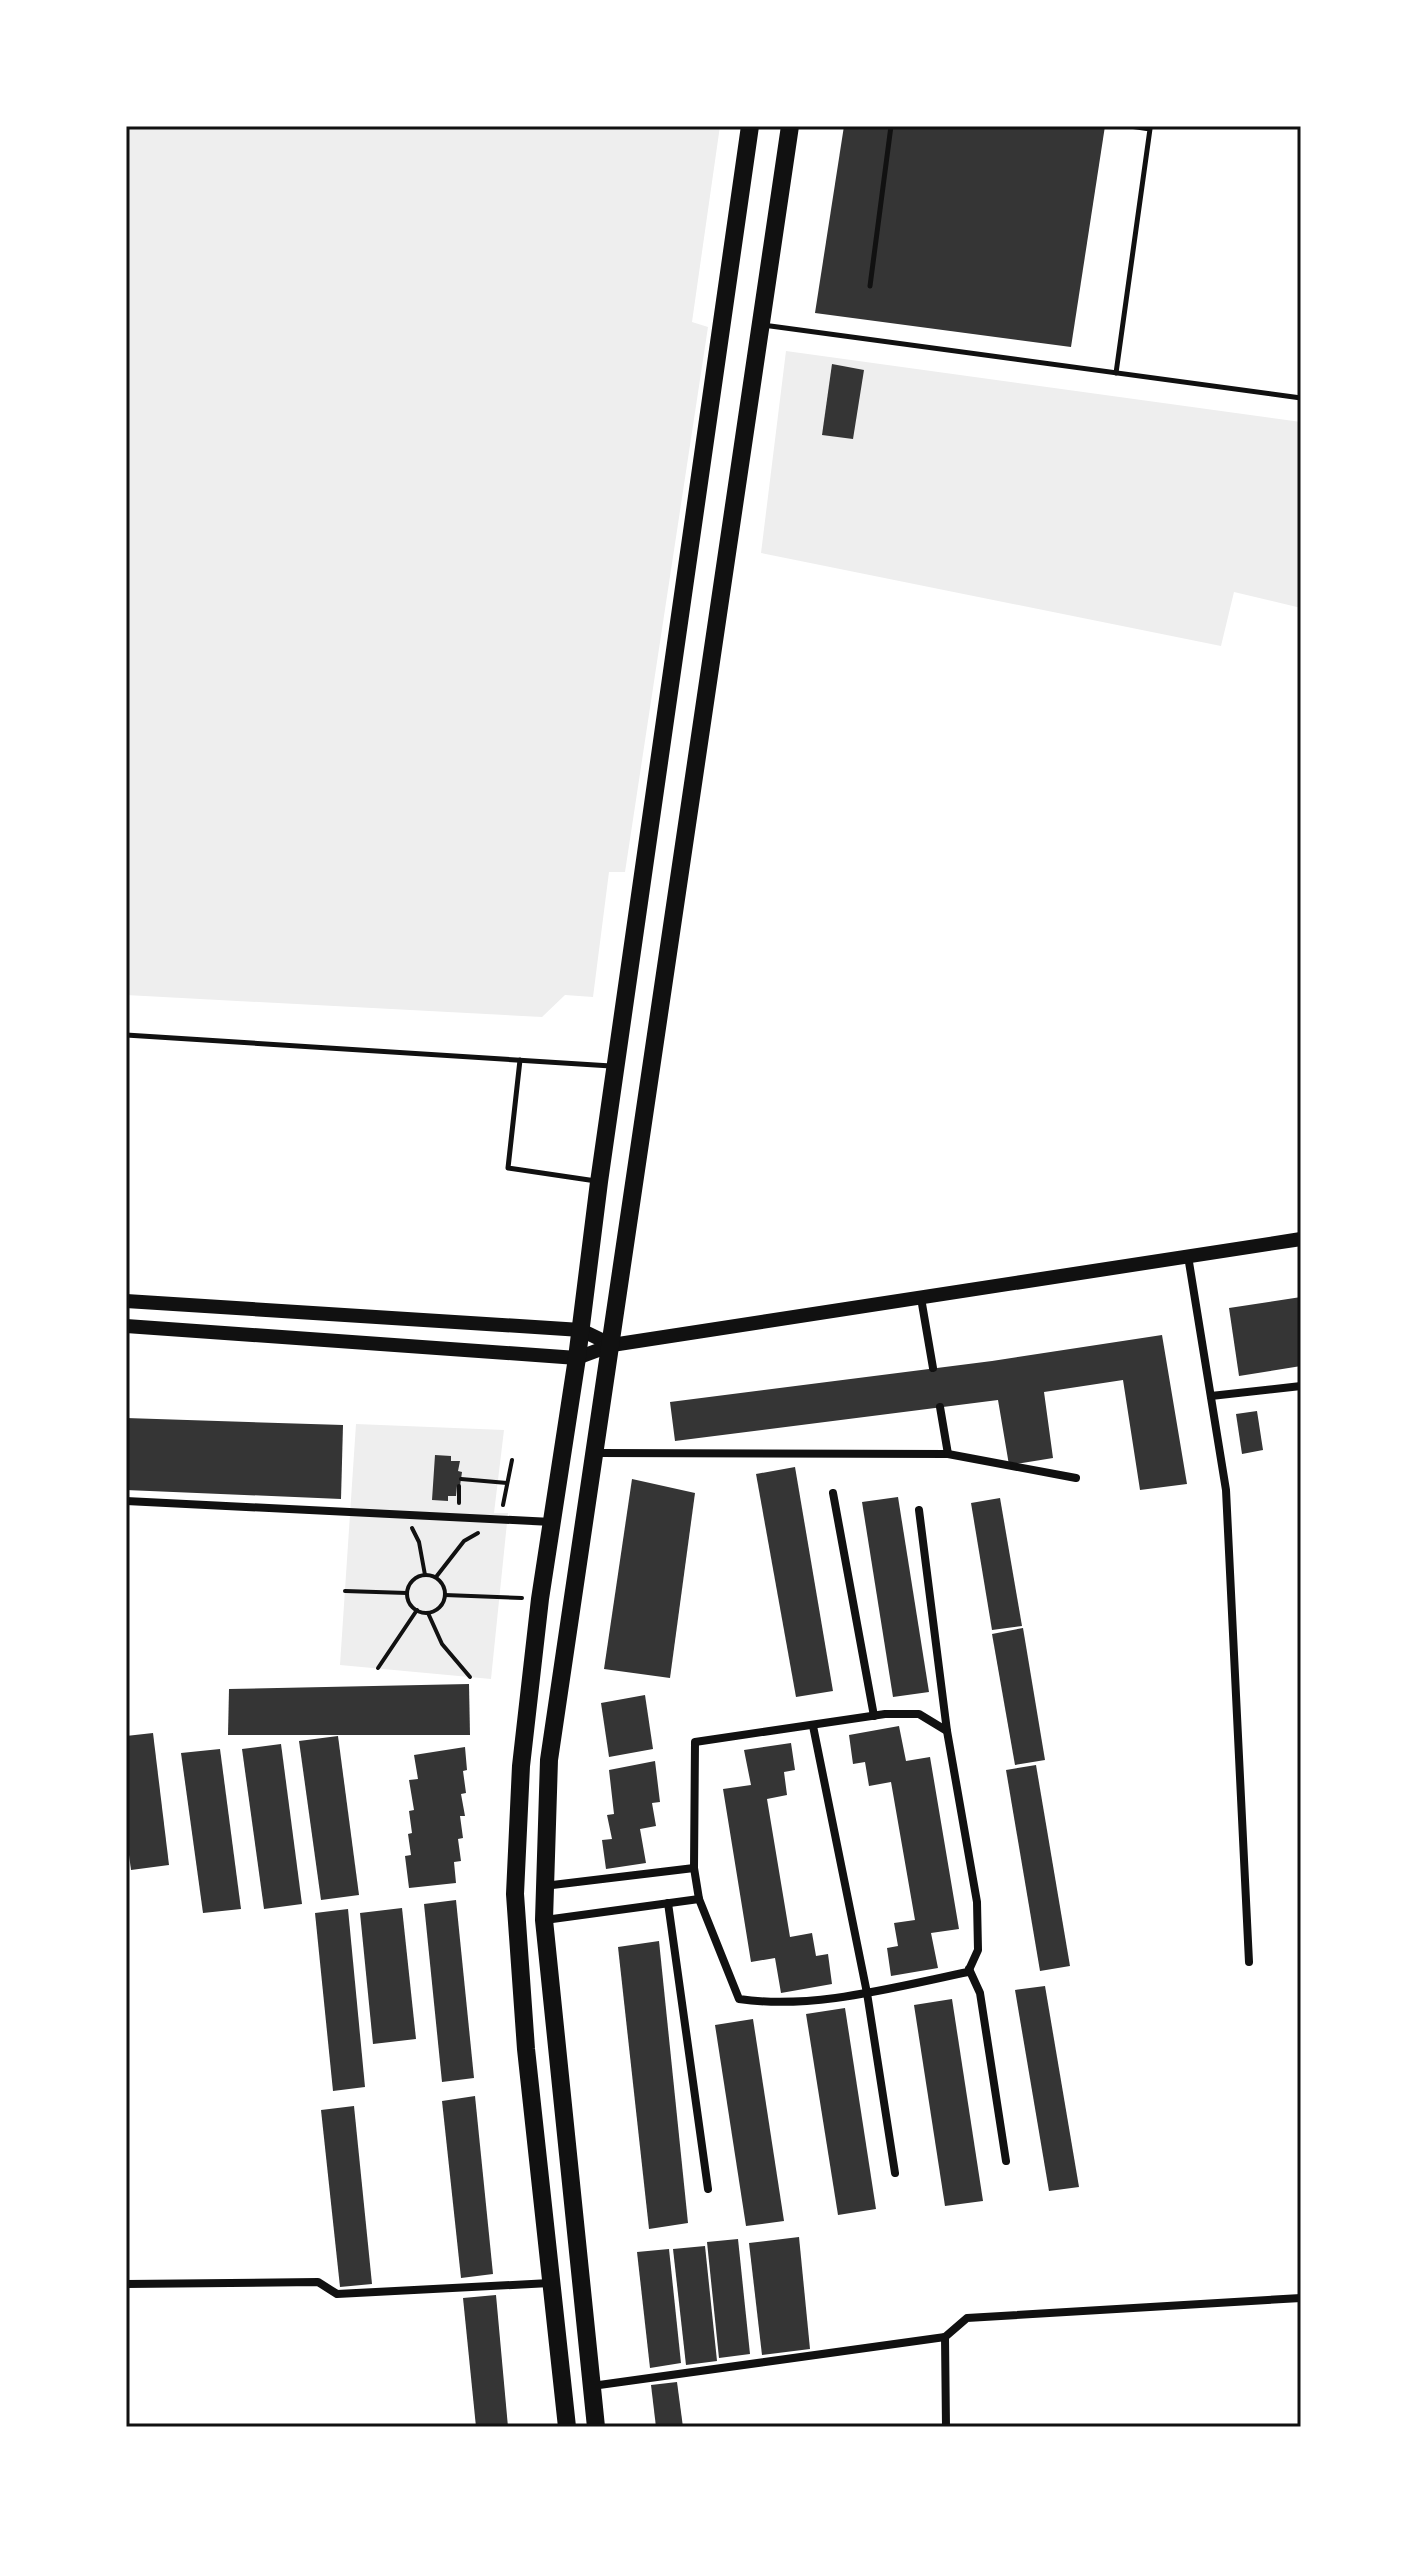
<svg xmlns="http://www.w3.org/2000/svg" width="1427" height="2553" font-family="'Golos Text',sans-serif">
<style>
.green{fill:#eee}
.building{fill:#353535}
.lines{fill:none;stroke-linecap:round;stroke-linejoin:round}
.path{stroke:#111;stroke-width:4}
.service{stroke:#111;stroke-width:5}
.minor{stroke:#111;stroke-width:8}
.tertiary{stroke:#111;stroke-width:14}
.primary{stroke:#111;stroke-width:18}
.neatline{fill:none;stroke:#111;stroke-width:3}
</style>
<rect width="100%" height="100%" fill="#fff"/>
<!-- green -->
<g class="green">
<path d="M126,126h594l-28,196 16,5 -83,545h-16l-16,125 -28,-2 -23,22 -416,-22z"/>
<path d="M786,351l515,71v186l-67,-16 -13,54 -460,-93z"/>
<path d="M356,1424l148,6 -10,83h14l-17,166 -151,-14z"/>
</g>
<!-- building -->
<g class="building">
<path d="M844,126h261l-34,221 -256,-34z"/>
<path d="M832,364l32,6 -11,69 -31,-4z"/>
<path d="M1301,1297v69l-62,10 -10,-68z"/>
<path d="M1162,1335l25,149 -47,6 -17,-110 -79,12 9,66 -44,7 -11,-65 -323,41 -5,-39 322,-41z"/>
<path d="M1257,1411l6,39 -21,4 -6,-40z"/>
<path d="M126,1418l217,7 -2,74 -215,-9z"/>
<path d="M435,1455l16,1v5h9l-2,10 4,1 -2,14h-3l-1,10h-8v5l-16,-1z"/>
<path d="M795,1467l38,224 -37,6 -40,-223z"/>
<path d="M632,1479l63,14 -25,185 -66,-9z"/>
<path d="M898,1497l31,195 -36,5 -31,-195z"/>
<path d="M1000,1498l22,128 -30,4 -21,-127z"/>
<path d="M1023,1628l22,132 -30,5 -23,-131z"/>
<path d="M469,1684l1,51h-242l1,-46z"/>
<path d="M645,1695l8,54 -44,8 -8,-54z"/>
<path d="M899,1726l7,35 24,-4 29,172 -28,4 7,35 -47,8 -4,-28 11,-2 -4,-23 21,-3 -24,-138 -22,4 -4,-24 -12,2 -4,-29z"/>
<path d="M153,1733l16,132 -38,5 -5,-37v-97z"/>
<path d="M338,1736l21,159 -38,5 -22,-159z"/>
<path d="M791,1743l4,27 -11,2 3,23 -20,4 23,138 22,-4 4,23 12,-2 4,30 -51,9 -6,-35 -24,4 -28,-173 28,-4 -7,-35z"/>
<path d="M281,1744l21,160 -38,5 -22,-160z"/>
<path d="M465,1747l2,23 -4,1 3,22 -5,1 4,22h-5l3,22 -5,1 3,22 -7,1 2,21 -47,5 -4,-32 6,-1 -3,-21 4,-1 -3,-22 5,-1 -5,-30 9,-1 -4,-24z"/>
<path d="M220,1749l21,160 -38,4 -22,-160z"/>
<path d="M655,1761l5,41 -8,1 4,23 -16,3 6,34 -40,6 -4,-29 10,-1 -5,-24 7,-1 -5,-44z"/>
<path d="M1036,1765l34,201 -30,5 -34,-201z"/>
<path d="M456,1900l18,178 -32,4 -18,-178z"/>
<path d="M402,1908l14,131 -43,5 -13,-131z"/>
<path d="M348,1909l17,178 -32,4 -18,-178z"/>
<path d="M659,1941l29,282 -39,6 -31,-282z"/>
<path d="M1045,1986l34,201 -30,4 -34,-201z"/>
<path d="M952,1999l31,202 -38,5 -31,-201z"/>
<path d="M845,2008l31,201 -38,6 -32,-201z"/>
<path d="M753,2019l31,202 -38,5 -31,-201z"/>
<path d="M475,2096l18,178 -32,4 -19,-177z"/>
<path d="M354,2106l18,178 -32,3 -19,-177z"/>
<path d="M799,2237l11,112 -48,6 -13,-112z"/>
<path d="M738,2239l12,115 -31,4 -12,-116z"/>
<path d="M705,2246l12,115 -31,4 -13,-116z"/>
<path d="M669,2249l12,114 -31,5 -13,-116z"/>
<path d="M496,2295l12,132h-32l-13,-129z"/>
<path d="M677,2382l6,45h-27l-5,-42z"/>
</g>
<g class="lines">
<!-- path -->
<g class="path">
<path d="M461,1479l46,4"/>
<path d="M459,1503v-17"/>
<path d="M503,1505l9,-45"/>
<path d="M412,1528l7,14 6,33"/>
<circle cx="426" cy="1594" r="19"/>
<path d="M436,1577l28,-36 14,-8"/>
<path d="M345,1591l62,2"/>
<path d="M445,1595l77,3"/>
<path d="M428,1613l14,31 28,33"/>
<path d="M378,1668l39,-58"/>
</g>
<!-- service -->
<g class="service">
<path d="M870,286l21,-160"/>
<path d="M763,325l538,73"/>
<path d="M1116,373l34,-244 -20,-3"/>
<path d="M126,1035l485,31"/>
<path d="M520,1060l-12,108 88,13"/>
</g>
<!-- minor -->
<g class="minor">
<path d="M1188,1256l38,234 23,472"/>
<path d="M921,1298l12,70"/>
<path d="M1211,1396l90,-10"/>
<path d="M599,1453l349,1 -8,-47"/>
<path d="M948,1454l128,24"/>
<path d="M833,1493l41,223"/>
<path d="M126,1501l426,21"/>
<path d="M919,1510l28,221"/>
<path d="M885,1714h34l28,17 30,171 1,48 -10,22c-73,15 -155,38 -229,27l-40,-100 -5,-31 1,-126z"/>
<path d="M813,1726l54,267 28,180"/>
<path d="M544,1886l150,-18"/>
<path d="M668,1903l40,286"/>
<path d="M545,1920l154,-21"/>
<path d="M969,1969l11,24 26,168"/>
<path d="M126,2284l192,-2 19,12 213,-11"/>
<path d="M945,2337l1,90"/>
<path d="M592,2386l353,-49 22,-19 334,-20"/>
</g>
<!-- tertiary -->
<g class="tertiary">
<path d="M126,1301l455,29 31,15"/>
<path d="M126,1326l451,32 35,-13 689,-106"/>
</g>
<!-- primary -->
<g class="primary">
<path d="M567,2427l-41,-378 -11,-155 6,-128 19,-167 37,-241 22,-176 151,-1056"/>
<path d="M596,2427l-52,-507 5,-160 241,-1634"/>
</g>
</g>
<!-- border -->
<rect width="1427" height="2553" fill="none" stroke="#ffffff" stroke-width="256"/>
<rect x="128" y="128" width="1171" height="2297" class="neatline"/>
</svg>
